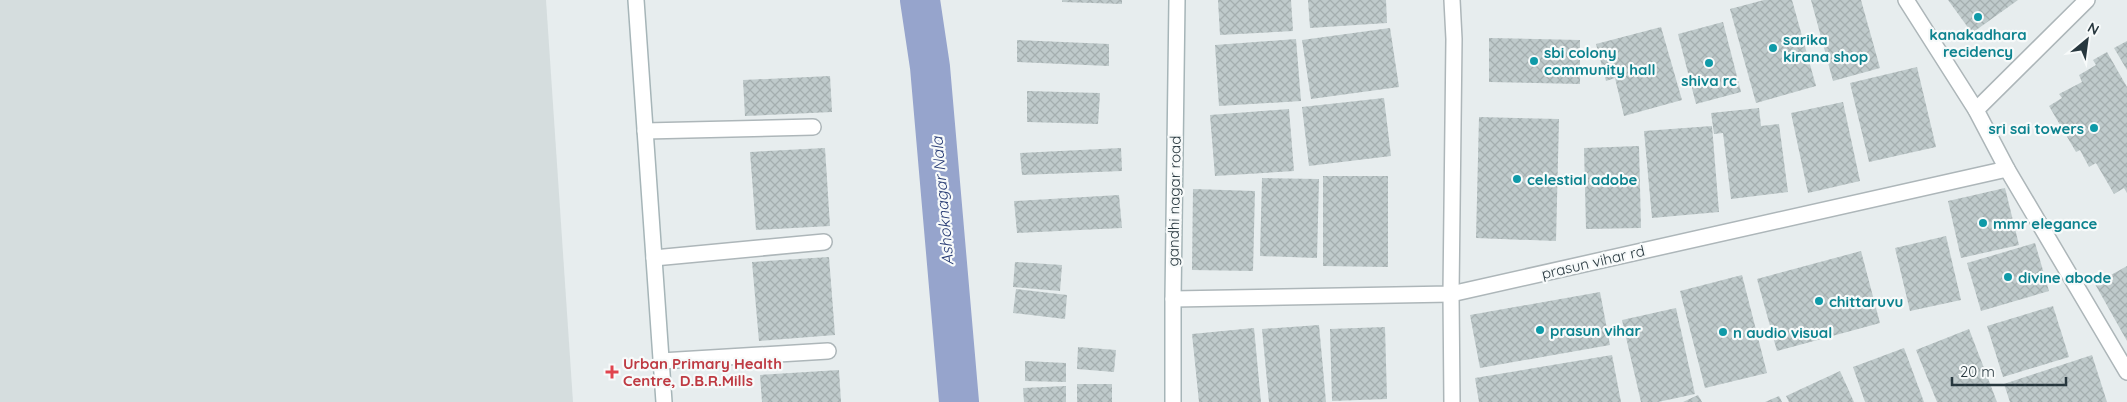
<svg xmlns="http://www.w3.org/2000/svg" width="2127" height="402" font-family="Quicksand,sans-serif">
<style>
.built{fill:#d5ddde}
.lines{fill:none;stroke-linecap:round;stroke-linejoin:round}
.canal{stroke:#96a4cc;stroke-width:40}
.building{fill:url(#building-cross-hatch)}
.street-casing{stroke:#adb6b9;stroke-width:18}
.secondary-casing{stroke:#a6b5b8;stroke-width:18}
.street{stroke:#fff;stroke-width:15}
.secondary{stroke:#fff;stroke-width:15}
.culture-dot{fill:#0f9aa8;stroke:#f7fafa;stroke-width:2}
.health-dot{fill:#e0444e;stroke:#f7fafa;stroke-width:2}
.labels{text-anchor:middle;dominant-baseline:central;stroke-width:4.5;stroke-linejoin:round;paint-order:stroke}
.culture-label{font-size:15px;font-weight:bold;fill:#0d838f;stroke:#f7fafa;text-anchor:start}
.street-label{font-size:15px;fill:#27373e;stroke:#f7fafa}
.health-label{font-size:15px;font-weight:bold;fill:#be3a42;stroke:#f7fafa;text-anchor:start}
.water-label{font-size:16px;font-style:italic;fill:#273b74;stroke:#f7fafa}
</style>
<defs>
<pattern id="building-cross-hatch" width="8" height="8" patternUnits="userSpaceOnUse" patternTransform="scale(1.25)"><rect width="8" height="8" fill="#bfcacb"/><path d="M0 0l8 8M0 8l8-8" fill="none" stroke="#a4aeaf"/></pattern>
</defs>
<rect width="100%" height="100%" fill="#e7edee"/>
<!-- built -->
<path class="built" d="M0,0h546l27,402h-573z"/>
<g class="lines">
<!-- canal -->
<path class="canal" d="M920,0l10,67 29,335"/>
</g>
<!-- building -->
<g class="building">
<path d="M1062,0h60v4l-60,-2z"/>
<path d="M1218,0h73l2,31 -73,4z"/>
<path d="M1308,0h78l1,23 -77,5z"/>
<path d="M1764,0h28l24,86 -60,17 -26,-94z"/>
<path d="M1811,0h50l19,68 -47,13z"/>
<path d="M1948,0h70l-46,33z"/>
<path d="M1723,22l18,70 -45,12 -18,-70z"/>
<path d="M1661,27l21,73 -58,16 -9,-38 -9,3 -10,-37z"/>
<path d="M1390,28l9,59 -88,12 -9,-59z"/>
<path d="M1489,38l91,2v44l-91,-2z"/>
<path d="M1296,39l5,62 -82,5 -4,-61z"/>
<path d="M1017,40l92,4v22l-92,-4z"/>
<path d="M2127,41v29l-13,-22z"/>
<path d="M2107,52l20,35v106l-3,-5 -10,6 -18,-31 -7,4 -9,-17 -4,2 -27,-46 13,-8 -3,-4 23,-12 -3,-7 17,-10 -3,-5z"/>
<path d="M1917,67l19,80 -67,15 -19,-79z"/>
<path d="M830,76l2,36 -87,4 -2,-36z"/>
<path d="M1027,91l73,2 -2,31 -71,-2z"/>
<path d="M1384,98l7,58 -82,10 -7,-59z"/>
<path d="M1843,102l17,79 -52,12 -17,-80z"/>
<path d="M1759,108l2,18 18,-2 9,68 -57,7 -8,-66 -9,1 -3,-21z"/>
<path d="M1289,109l5,62 -79,5 -5,-61z"/>
<path d="M1479,117l80,2 -3,122 -80,-3z"/>
<path d="M1712,126l7,86 -67,6 -8,-87z"/>
<path d="M1639,146l2,82 -55,1 -2,-81z"/>
<path d="M825,148l5,78 -74,4 -6,-78z"/>
<path d="M1121,148l1,23 -100,4 -2,-22z"/>
<path d="M1323,176h65v91l-65,-1z"/>
<path d="M1262,178l57,1 -2,79 -57,-2z"/>
<path d="M2005,188l14,57 -58,13 -13,-57z"/>
<path d="M1193,189l62,2 -2,80 -61,-1z"/>
<path d="M1119,195l3,33 -105,5 -3,-32z"/>
<path d="M1946,236l15,64 -51,11 -15,-63z"/>
<path d="M2035,243l14,48 -68,20 -14,-48z"/>
<path d="M1861,251l19,72 -103,28 -20,-72z"/>
<path d="M829,257l6,78 -76,6 -7,-79z"/>
<path d="M1015,262l47,3 -2,26 -47,-4z"/>
<path d="M2127,266v75l-32,-57z"/>
<path d="M1742,275l25,98 -62,15 -25,-97z"/>
<path d="M1016,289l51,6 -2,24 -52,-6z"/>
<path d="M1600,292l10,53 -130,23 -10,-53z"/>
<path d="M2053,306l16,51 -66,20 -16,-51z"/>
<path d="M1676,308l19,86 -37,8h-17l-19,-82z"/>
<path d="M1319,325l7,77h-57l-7,-73z"/>
<path d="M1385,327l2,72 -55,2 -2,-72z"/>
<path d="M1254,328l7,74h-62l-7,-68z"/>
<path d="M1969,329l28,73h-60l-21,-52z"/>
<path d="M1078,347l38,3 -2,22 -37,-3z"/>
<path d="M1904,348l20,54h-59l-12,-35z"/>
<path d="M1612,355l9,47h-142l-4,-24z"/>
<path d="M2092,355l15,47h-97l-6,-18z"/>
<path d="M1025,361l41,2v19l-41,-1z"/>
<path d="M839,370l2,32h-79l-2,-27z"/>
<path d="M1840,371l14,31h-65l-3,-6z"/>
<rect x="1077" y="384" width="35" height="18"/>
<path d="M1066,386v16h-42l-1,-14z"/>
<path d="M1698,395l4,7h-19z"/>
<path d="M1779,396l3,6h-17z"/>
</g>
<g class="lines">
<defs>
<g id="street">
<path d="M1906,0l70,110 31,59 120,203"/>
<path d="M1976,110l111,-110"/>
<path d="M645,131l168,-4"/>
<path d="M654,258l170,-16"/>
<path d="M1173,299l278,-5 556,-125"/>
<path d="M661,361l167,-10"/>
<path d="M1452,402l-1,-108 3,-255 -2,-39"/>
</g>
<g id="secondary">
<path d="M636,0l28,402"/>
<path d="M1173,402v-103l4,-299"/>
</g>
</defs>
<!-- street casing -->
<use href="#street" class="street-casing"/>
<!-- secondary casing -->
<use href="#secondary" class="secondary-casing"/>
<!-- street -->
<use href="#street" class="street"/>
<!-- secondary -->
<use href="#secondary" class="secondary"/>
</g>
<!-- markers -->
<g class="culture-dot">
<circle cx="1978" cy="17" r="5"/>
<circle cx="1773" cy="48" r="5"/>
<circle cx="1534" cy="61" r="5"/>
<circle cx="1709" cy="63" r="5"/>
<circle cx="2094" cy="128" r="5"/>
<circle cx="1517" cy="179" r="5"/>
<circle cx="1983" cy="223" r="5"/>
<circle cx="2008" cy="277" r="5"/>
<circle cx="1819" cy="301" r="5"/>
<circle cx="1540" cy="330" r="5"/>
<circle cx="1723" cy="332" r="5"/>
</g>
<path class="health-dot" d="M609.5 364.5h5v5h5v5h-5v5h-5v-5h-5v-5h5z"/>
<g class="labels">
<!-- culture labels -->
<g class="culture-label">
<text x="1978" y="34" text-anchor="middle">kanakadhara<tspan x="1978" dy="17">recidency</tspan></text>
<text x="1783" y="39">sarika<tspan x="1783" dy="17">kirana shop</tspan></text>
<text x="1544" y="52">sbi colony<tspan x="1544" dy="17">community hall</tspan></text>
<text x="1709" y="80" text-anchor="middle">shiva rc</text>
<text x="2084" y="128" text-anchor="end">sri sai towers</text>
<text x="1527" y="179">celestial adobe</text>
<text x="1993" y="223">mmr elegance</text>
<text x="2018" y="277">divine abode</text>
<text x="1829" y="301">chittaruvu</text>
<text x="1550" y="330">prasun vihar</text>
<text x="1733" y="332">n audio visual</text>
</g>
<!-- street labels -->
<g class="street-label">
<text transform="translate(1174 201) rotate(-89)">gandhi nagar road</text>
<text transform="translate(1593 262) rotate(-13)">prasun vihar rd</text>
</g>
<!-- health labels -->
<g class="health-label">
<text x="623" y="363">Urban Primary Health<tspan x="623" dy="17">Centre, D.B.R.Mills</tspan></text>
</g>
<!-- water labels -->
<g class="water-label">
<text transform="translate(942 201) rotate(-95)">Ashoknagar Nala</text>
</g>
</g>
<!-- north arrow -->
<g transform="translate(2087 40) rotate(29)" stroke="#f7fafa" stroke-width="4" paint-order="stroke">
<path d="M0-4L9 19L0 12L-9 19Z" fill="#27373e"/>
<text y="-8" font-size="14" font-weight="bold" text-anchor="middle" fill="#27373e">N</text>
</g>
<!-- scale -->
<path d="M1952 377v8h114v-8" fill="none" stroke="#27373e" stroke-width="2.5"/>
<text x="1960" y="377" font-size="15" fill="#27373e" stroke="#f7fafa" stroke-width="4" paint-order="stroke">20 m</text>
</svg>
